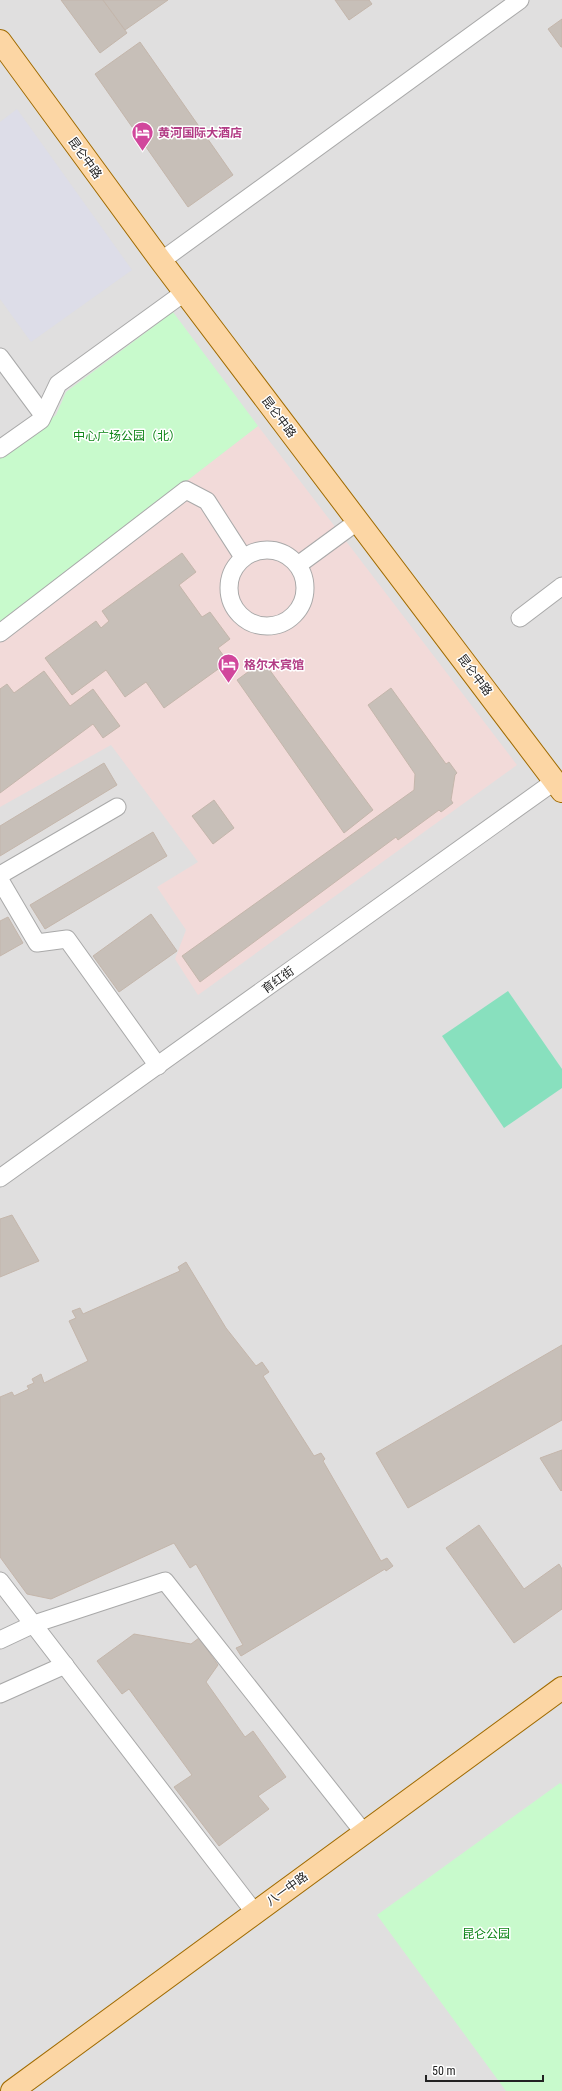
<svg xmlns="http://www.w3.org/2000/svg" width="562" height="2091" font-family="'Roboto Condensed','Noto Sans SC',sans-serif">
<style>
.residential{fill:#e0dfdf}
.commercial{fill:#f2dad9}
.park{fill:#c8facc}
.pitch{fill:#88e0be}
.plaza{fill:#dddde8}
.building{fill:#c7bfb8;stroke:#c4b6ab}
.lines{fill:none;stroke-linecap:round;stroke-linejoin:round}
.minor-casing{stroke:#a9a9a9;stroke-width:19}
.major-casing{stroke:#a06b00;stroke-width:24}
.minor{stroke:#fff;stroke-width:17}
.major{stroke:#fcd6a4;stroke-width:22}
.labels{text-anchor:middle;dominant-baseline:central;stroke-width:3;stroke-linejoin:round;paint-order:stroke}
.hotel-label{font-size:12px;font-weight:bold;fill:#b23c85;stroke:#fff;text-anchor:start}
.street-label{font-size:12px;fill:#222;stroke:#fff}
.park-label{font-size:12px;fill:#0c8416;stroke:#fff}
</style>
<rect width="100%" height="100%" fill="#f2efe9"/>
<!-- residential -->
<rect class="residential" x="0" y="0" width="562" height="2091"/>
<!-- commercial -->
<path class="commercial" d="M258,426l259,339 -319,230 -23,-36 11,-29 -29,-43 41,-25 -87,-117 -111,62v-182z"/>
<!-- park -->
<g class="park">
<path d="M173,312l85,114 -258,199v-168l56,-42 10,-23z"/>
<path d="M560,1783l2,2v306h-56l-129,-176z"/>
</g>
<!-- pitch -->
<path class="pitch" d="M508,991l54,78v19l-58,40 -62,-92z"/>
<!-- plaza -->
<path class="plaza" d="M17,109l115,161 -101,72 -31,-43v-177z"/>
<!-- building -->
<g class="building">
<path d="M61,0h42l24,33 -27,20z"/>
<path d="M103,0h65l-43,30z"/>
<path d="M335,0h34l3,4 -23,16z"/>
<path d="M562,19v28h-1l-13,-18z"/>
<path d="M140,42l93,133 -45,32 -93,-133z"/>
<path d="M182,553l14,19 -17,13 23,32 8,-5 20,27 -12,9 10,14 -64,46 -18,-26 -21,15 -19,-27 -34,25 -27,-37 51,-37 5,7 8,-7 -7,-10z"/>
<path d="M263,661l110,149 -29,23 -107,-153z"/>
<path d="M44,671l26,35 23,-17 27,37 -17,12 -10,-14 -93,69v-104l7,-5 7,9z"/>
<path d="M391,688l55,76 3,-2 8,11 -2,2 -4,25 2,3 -12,9 -2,-2 -41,30 -2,-3 -196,145 -18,-26 232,-166 1,-16 -47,-69z"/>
<path d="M104,763l13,22 -117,71v-30z"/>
<path d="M214,800l20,28 -21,16 -21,-28z"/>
<path d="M153,832l14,24 -122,73 -15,-24z"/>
<path d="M151,914l26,37 -58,41 -26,-36z"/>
<path d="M8,917l15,26 -23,13v-35z"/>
<path d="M12,1215l27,46 -39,16v-58z"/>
<path d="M186,1262l40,66 30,38 6,-4 7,10 -6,4 51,80 7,-3 4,6 -2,2 58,100 6,-3 6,8 -7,5 -1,-2 -144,87 -5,-8 7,-3 -47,-81 -6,4 -16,-25 -123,56 -24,-5 -27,-37v-160l12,-5 2,4 15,-7 -2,-3 7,-3 -2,-4 9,-5 3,9 44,-22 -19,-40 7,-3 -4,-7 8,-3 3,6 97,-43 -2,-4z"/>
<path d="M562,1345v75l-154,88 -32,-55z"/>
<path d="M562,1450v40l-1,1 -21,-33z"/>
<path d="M479,1525l45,64 35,-25 3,5v40l-48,34 -68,-95z"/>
<path d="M134,1634l57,10 8,-6 19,27 -12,17 39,55 8,-6 33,46 -28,19 11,13 -50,37 -45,-59 18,-12 -63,-86 -7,5 -25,-33z"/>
</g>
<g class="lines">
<defs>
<g id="minor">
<path d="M161,261l359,-261"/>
<path d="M0,357l43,58"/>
<path d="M0,449l41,-29 17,-36 127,-92"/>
<circle cx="267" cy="588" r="38"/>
<path d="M298,565l60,-44"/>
<path d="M520,618l42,-32"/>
<path d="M0,633l186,-143 21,11 36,56"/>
<path d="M0,875l117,-68"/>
<path d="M0,880l37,63 30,-4 91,127"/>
<path d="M0,1178l555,-397"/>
<path d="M0,1581l255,332"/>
<path d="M0,1640l34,-16 131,-43 199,252"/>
<path d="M0,1694l65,-29"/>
</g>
<g id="major">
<path d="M0,41l161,220 401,530"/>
<path d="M12,2091l550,-403"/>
</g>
</defs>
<!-- minor casing -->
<use href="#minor" class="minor-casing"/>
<!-- major casing -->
<use href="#major" class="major-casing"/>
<!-- minor -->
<use href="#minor" class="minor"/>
<!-- major -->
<use href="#major" class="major"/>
</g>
<!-- icons -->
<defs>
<symbol id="hotel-pin" viewBox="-11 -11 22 30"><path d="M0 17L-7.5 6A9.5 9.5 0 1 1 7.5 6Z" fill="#d1479c" stroke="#fff"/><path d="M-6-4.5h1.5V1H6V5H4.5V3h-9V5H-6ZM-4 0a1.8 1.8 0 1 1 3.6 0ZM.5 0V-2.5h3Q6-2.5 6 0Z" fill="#fff"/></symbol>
</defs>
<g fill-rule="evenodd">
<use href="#hotel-pin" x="130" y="120" width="25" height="34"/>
<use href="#hotel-pin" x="216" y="652" width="25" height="34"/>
</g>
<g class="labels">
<!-- hotel labels -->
<g class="hotel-label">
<text x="158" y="133">黄河国际大酒店</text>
<text x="244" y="665">格尔木宾馆</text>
</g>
<!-- street labels -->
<g class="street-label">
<text transform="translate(85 158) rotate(54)">昆仑中路</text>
<text transform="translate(279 417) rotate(53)">昆仑中路</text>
<text transform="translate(475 675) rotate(53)">昆仑中路</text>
<text transform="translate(278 980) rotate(-36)">育红街</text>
<text transform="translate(287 1889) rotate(-36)">八一中路</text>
</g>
<!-- park labels -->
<g class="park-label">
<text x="127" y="436">中心广场公园（北）</text>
<text x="486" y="1934">昆仑公园</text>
</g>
</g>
<!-- scale -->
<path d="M426 2075v6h117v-6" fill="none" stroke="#222222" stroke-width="2"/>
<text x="432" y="2075" font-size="12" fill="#222222" stroke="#ffffff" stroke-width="3" paint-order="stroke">50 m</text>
</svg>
